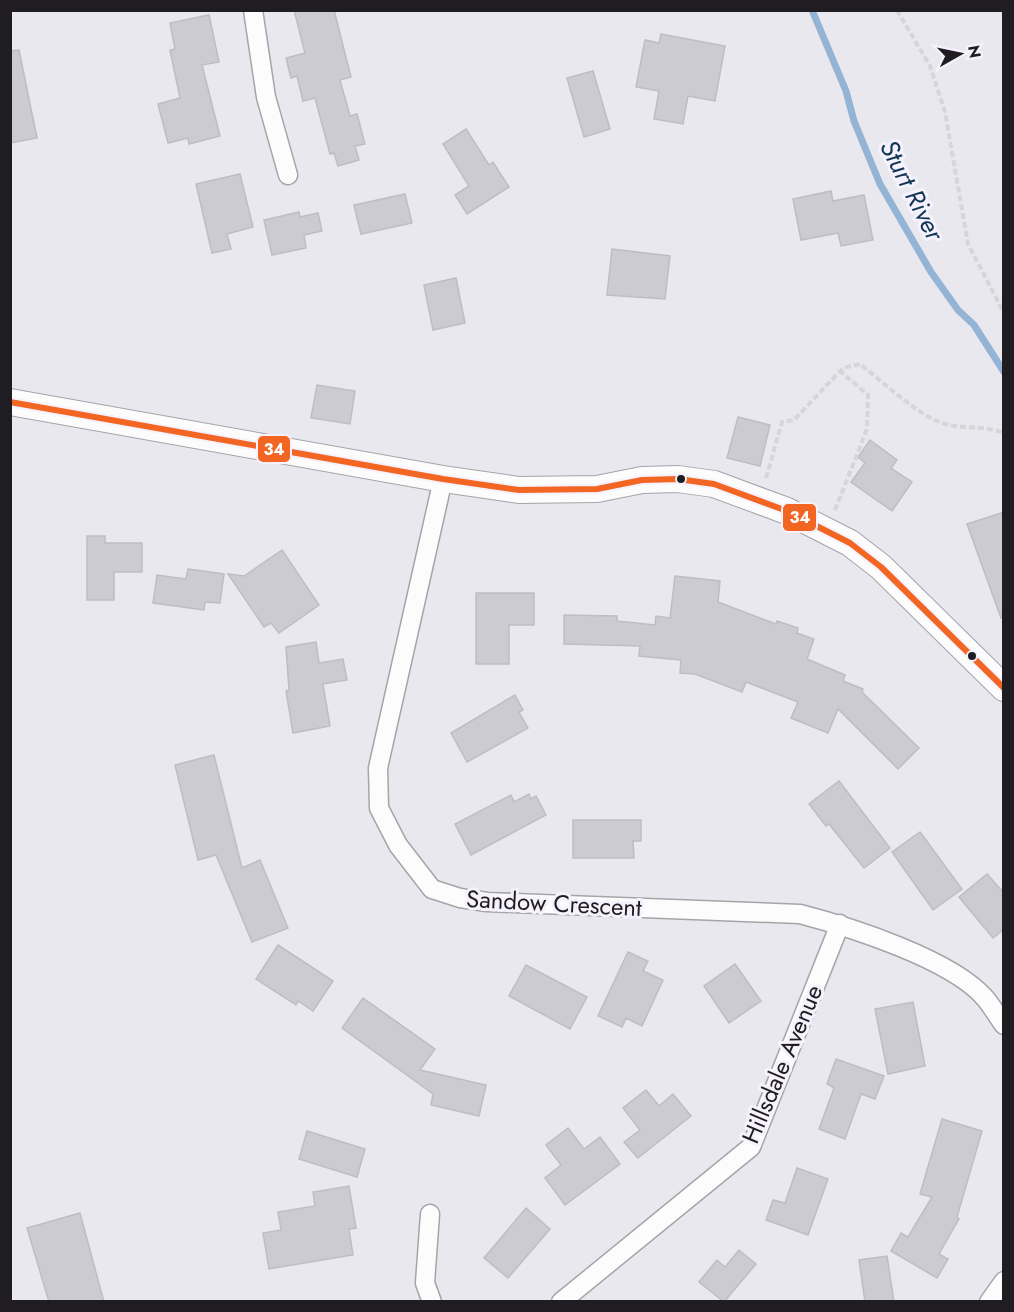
<svg xmlns="http://www.w3.org/2000/svg" width="1014" height="1312" font-family="Jost,sans-serif">
<style>
.lines{fill:none;stroke-linecap:round;stroke-linejoin:round}
.stream{stroke:#94b4d6;stroke-width:7}
.building{fill:#cbcbd1;stroke:#bdbdc3;stroke-width:1.5}
.minor-casing{stroke:#a5a4a9;stroke-width:21}
.secondary-casing{stroke:#a5a4a9;stroke-width:28}
.path{stroke:#d6d5d8;stroke-width:4;stroke-dasharray:6 3;stroke-linecap:butt}
.minor{stroke:#fcfcfd;stroke-width:18}
.secondary{stroke:#fcfcfd;stroke-width:26}
.bus-1-casing{stroke:#f5f2fd;stroke-width:10}
.bus-1{stroke:#f26522;stroke-width:6}
.bus-dot{fill:#1f1d22;stroke:#f5f2fd;stroke-width:2}
.labels{text-anchor:middle;dominant-baseline:central;stroke-width:6;stroke-linejoin:round;paint-order:stroke}
.street-label{font-size:24px;fill:#1f1d22;stroke:#f5f2fd}
.water-label{font-size:26px;font-style:italic;fill:#123554;stroke:#f5f2fd}
.line-badge{stroke:#f5f2fd;stroke-width:2}
.badge-label{font-size:16px;text-anchor:middle;font-weight:bold;fill:#fff}
</style>
<rect width="100%" height="100%" fill="#e9e8ef"/>
<g class="lines">
<!-- stream -->
<path class="stream" d="M812,10l34,81 8,30 26,63 51,88 27,38 16,15 30,47"/>
</g>
<!-- building -->
<g class="building">
<path d="M294,10h40l17,67 -11,3 10,36 7,-2 8,30 -10,2 4,14 -21,6 -4,-13 -4,1 -15,-56 -12,3 -6,-25 -6,2 -5,-20 19,-5z"/>
<path d="M209,15l10,47 -17,3 18,71 -31,8 -1,-6 -20,5 -10,-39 22,-6 -10,-48 5,-1 -5,-26z"/>
<path d="M661,34l64,12 -10,55 -27,-5 -5,28 -29,-5 5,-28 -23,-4 9,-47 14,3z"/>
<path d="M19,50l18,88 -27,5v-92z"/>
<path d="M593,71l17,58 -26,8 -17,-59z"/>
<path d="M466,129l23,36 4,-3 16,25 -42,27 -12,-19 14,-9 -26,-42z"/>
<path d="M240,174l13,53 -26,7 4,15 -19,4 -16,-69z"/>
<path d="M831,191l2,10 31,-6 9,45 -32,6 -3,-13 -37,7 -8,-41z"/>
<path d="M405,194l7,29 -51,11 -7,-29z"/>
<path d="M299,212l1,5 18,-4 4,18 -18,4 2,13 -34,7 -8,-35z"/>
<path d="M612,249l58,7 -5,43 -58,-4z"/>
<path d="M456,278l9,45 -32,7 -9,-45z"/>
<path d="M317,385l38,6 -5,33 -39,-6z"/>
<path d="M738,417l32,8 -10,41 -33,-8z"/>
<path d="M870,440l27,20 -6,8 21,14 -20,29 -41,-29 14,-19 -7,-6z"/>
<path d="M1004,512v106h-3l-34,-94z"/>
<path d="M87,536h18v7h37v29h-28v28h-27z"/>
<path d="M282,550l37,55 -40,28 -8,-10 -7,4 -36,-53 16,2z"/>
<path d="M188,569l36,5 -4,29 -15,-1 -1,8 -51,-7 4,-28 29,4z"/>
<path d="M675,576l45,5 -2,21 58,22 1,-3 21,7 -1,5 17,6 -7,20 38,16 -2,6 20,8 -1,3 57,56 -21,21 -60,-60 -10,24 -37,-15 7,-16 -52,-20 -4,10 -47,-18 -15,-1 1,-13 -42,-4 1,-10 -76,-2v-29l53,1v5l38,4 1,-9 14,2z"/>
<path d="M476,593h58v32h-25v39h-33z"/>
<path d="M316,642l3,21 24,-4 4,21 -24,4 7,42 -37,7 -7,-42 3,-1 -3,-43z"/>
<path d="M515,695l8,15 -4,2 9,16 -61,34 -16,-29z"/>
<path d="M214,755l28,113 18,-8 28,68 -36,14 -36,-87 -18,5 -23,-95z"/>
<path d="M839,781l51,67 -26,20 -35,-44 -3,2 -17,-22z"/>
<path d="M529,794l2,5 5,-3 10,19 -75,40 -16,-31 56,-29 3,7z"/>
<path d="M573,820h68v21h-8l1,17h-61z"/>
<path d="M920,832l42,57 -29,21 -41,-58z"/>
<path d="M987,874l17,19v36l-11,9 -34,-41z"/>
<path d="M278,945l55,36 -20,30 -15,-10 -2,4 -40,-26z"/>
<path d="M628,952l20,9 -5,10 20,9 -21,46 -16,-8 -4,9 -24,-11z"/>
<path d="M735,964l26,37 -32,22 -25,-37z"/>
<path d="M526,965l61,32 -17,32 -61,-33z"/>
<path d="M363,998l72,51 -15,21 66,15 -7,31 -48,-11 2,-11 -91,-66z"/>
<path d="M913,1002l12,64 -37,8 -13,-65z"/>
<path d="M836,1059l48,17 -9,23 -14,-5 -16,45 -26,-10 15,-41 -7,-4z"/>
<path d="M646,1090l13,16 14,-12 18,22 -53,42 -14,-16 16,-12 -17,-22z"/>
<path d="M942,1119l40,12 -25,86 2,2 -20,35 9,5 -11,19 -46,-27 10,-18 7,4 24,-40 -12,-3z"/>
<path d="M568,1128l16,21 16,-12 20,27 -55,41 -20,-27 16,-13 -15,-20z"/>
<path d="M307,1131l58,18 -8,28 -58,-18z"/>
<path d="M797,1168l31,11 -20,56 -42,-15 7,-20 12,3z"/>
<path d="M349,1186l7,42 -7,1 4,26 -84,14 -6,-36 18,-3 -3,-18 37,-6 -2,-14z"/>
<path d="M526,1208l24,21 -42,49 -24,-20z"/>
<path d="M80,1213l24,89h-55l-22,-74z"/>
<path d="M739,1250l17,14 -32,38 -25,-20 18,-22 8,7z"/>
<path d="M887,1256l7,46h-29l-6,-42z"/>
</g>
<g class="lines">
<defs>
<g id="minor">
<path d="M253,10l13,87 22,78"/>
<path d="M443,479l-65,289 1,40 19,37 34,44 28,9 27,4 313,12c50,13 151,45 185,84 7,8 12,18 19,27"/>
<path d="M430,1214l-5,69 7,19"/>
<path d="M561,1302l190,-155 89,-223"/>
<path d="M989,1302l15,-21"/>
</g>
<path id="secondary" d="M10,402l433,77 76,11 78,-1 45,-9 36,-1 36,5 73,27 63,32 31,24 123,121"/>
</defs>
<!-- minor casing -->
<use href="#minor" class="minor-casing"/>
<!-- secondary casing -->
<use href="#secondary" class="secondary-casing"/>
<!-- path -->
<g class="path">
<path d="M897,10l33,56 15,46 23,132 36,69"/>
<path d="M766,478l16,-56 12,-2 49,-52 17,-4c23,18 50,44 75,56 22,11 47,4 69,13"/>
<path d="M835,510l32,-81 1,-34 -28,-24"/>
</g>
<!-- minor -->
<use href="#minor" class="minor"/>
<!-- secondary -->
<use href="#secondary" class="secondary"/>
<defs>
<path id="bus-1" d="M10,402l433,77 76,11 78,-1 45,-9 36,-1 36,5 73,27 63,32 31,24 123,121"/>
</defs>
<!-- bus-1 casing -->
<use href="#bus-1" class="bus-1-casing"/>
<!-- bus-1 -->
<use href="#bus-1" class="bus-1"/>
</g>
<!-- markers -->
<g class="bus-dot">
<circle cx="681" cy="479" r="5"/>
<circle cx="972" cy="656" r="5"/>
</g>
<g class="labels">
<!-- street labels -->
<g class="street-label">
<text transform="translate(554 903) rotate(3)">Sandow Crescent</text>
<text transform="translate(782 1064) rotate(-67)">Hillsdale Avenue</text>
</g>
<!-- water labels -->
<g class="water-label">
<text transform="translate(912 190) rotate(63)">Sturt River</text>
</g>
</g>
<g class="line-badge">
<rect x="257" y="435" width="34" height="28" rx="6" fill="#f26522"/>
<rect x="782" y="503" width="35" height="29" rx="6" fill="#f26522"/>
</g>
<g class="badge-label">
<text x="274" y="455">34</text>
<text x="800" y="523">34</text>
</g>
<!-- border -->
<rect width="1014" height="1312" fill="none" stroke="#1f1d22" stroke-width="24"/>
<!-- north arrow -->
<g transform="translate(960 54) rotate(81)" stroke="#f5f2fd" stroke-width="4.5" paint-order="stroke">
<path d="M0-4.5L10 22L0 15L-10 22Z" fill="#1f1d22"/>
<text y="-9" font-size="16" font-weight="bold" text-anchor="middle" fill="#1f1d22">N</text>
</g>
</svg>
